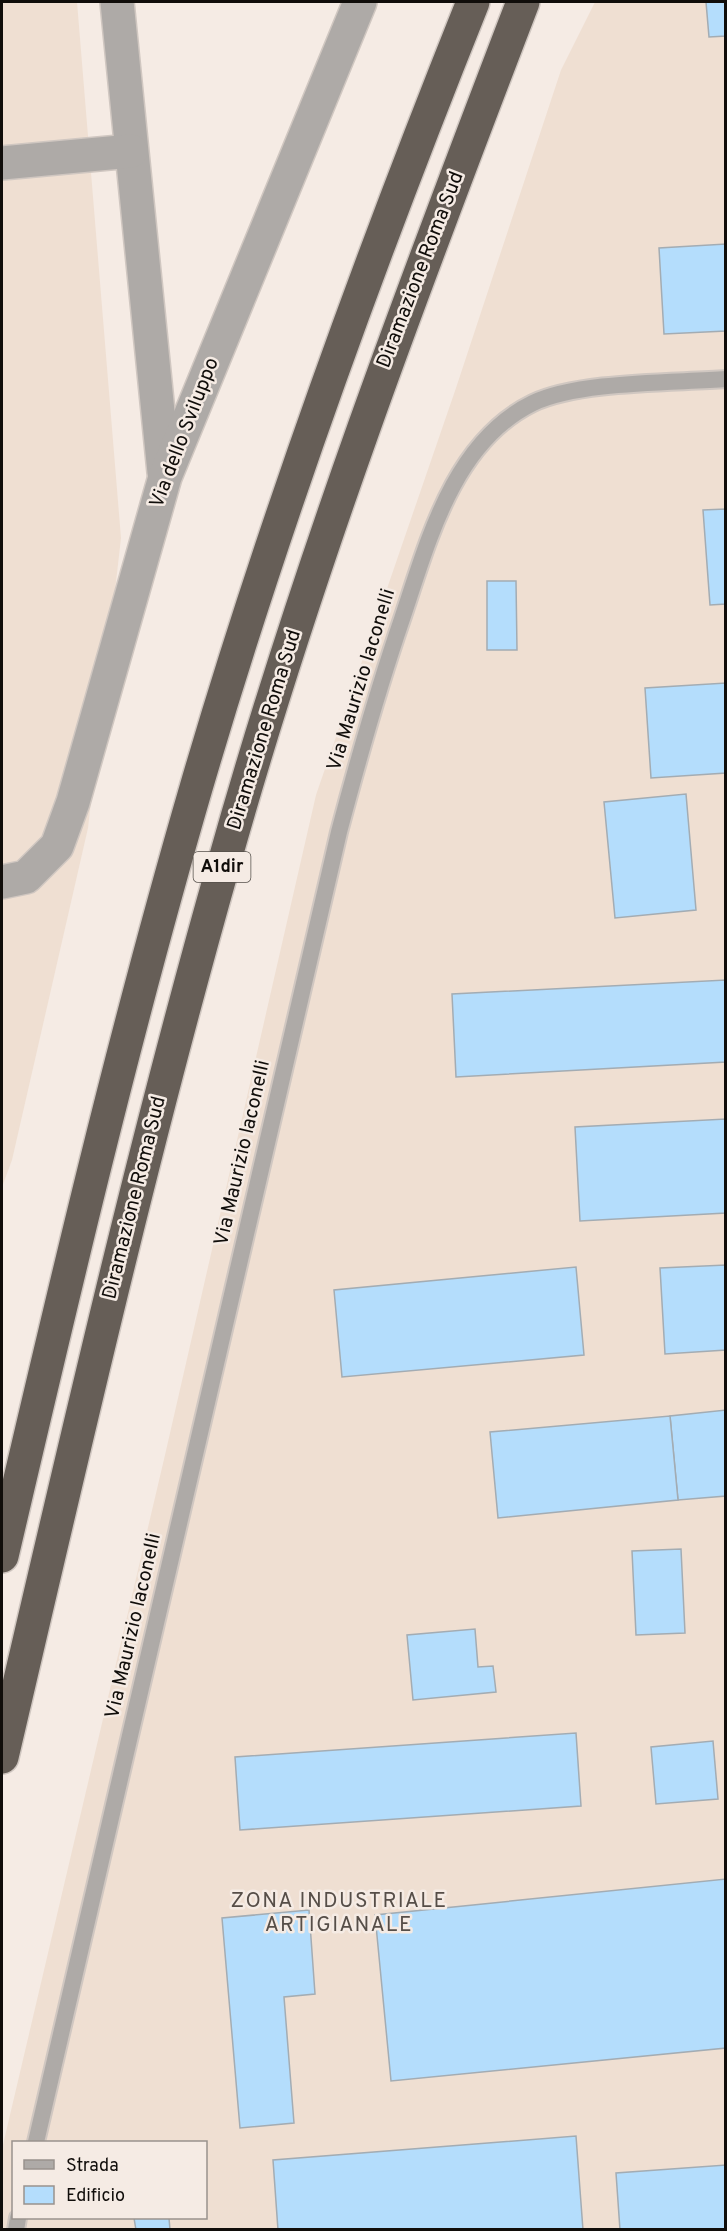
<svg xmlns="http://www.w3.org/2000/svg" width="727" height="2231" font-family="Overpass,sans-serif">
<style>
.built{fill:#efdfd2;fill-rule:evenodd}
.building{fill:#b4ddfc;stroke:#a3acb3;stroke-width:1.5}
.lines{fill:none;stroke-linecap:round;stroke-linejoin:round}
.service-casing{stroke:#d0c7c1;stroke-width:20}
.minor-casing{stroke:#d0c7c1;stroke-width:36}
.motorway-casing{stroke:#d0c7c1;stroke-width:36}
.service{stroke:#aeaaa7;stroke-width:16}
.minor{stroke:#aeaaa7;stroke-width:33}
.motorway{stroke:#665e57;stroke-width:33}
.labels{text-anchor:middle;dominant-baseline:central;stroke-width:5;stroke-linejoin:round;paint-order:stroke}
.shield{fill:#f5ebe4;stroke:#55504b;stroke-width:1.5}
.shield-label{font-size:18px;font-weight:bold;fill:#100d0a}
.street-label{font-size:20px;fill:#100d0a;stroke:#f5ebe4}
.neighbourhood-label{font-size:21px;letter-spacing:1.5px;fill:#564e48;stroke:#f5ebe4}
</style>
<rect width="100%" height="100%" fill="#f5ebe4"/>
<!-- built -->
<g class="built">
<path d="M2,2h75l44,536 -33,290 -76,332 -10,27z"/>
<path d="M595,2h130v2227l-723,1v-81l163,-694 151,-660 140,-407 105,-318zM14,2142h192v76h-192z"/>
</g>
<!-- building -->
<g class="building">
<path d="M706,2h20v34l-17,1z"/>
<path d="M726,244v87l-62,3 -5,-86z"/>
<path d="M726,509v95l-16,1 -7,-95z"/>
<path d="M487,581h29l1,69h-30z"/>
<path d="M726,683v90l-75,5 -6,-90z"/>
<path d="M686,794l10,116 -81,8 -11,-116z"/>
<path d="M726,980v82l-270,15 -4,-83z"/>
<path d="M726,1119v94l-146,8 -5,-94z"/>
<path d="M726,1265v85l-61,4 -5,-86z"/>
<path d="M576,1267l8,88 -242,22 -8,-87z"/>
<path d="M726,1410v86l-48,4 -8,-84z"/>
<path d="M670,1416l8,84 -180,18 -8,-86z"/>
<path d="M681,1549l4,84 -49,2 -4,-84z"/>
<path d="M475,1629l3,38 15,-1 3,26 -83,8 -6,-65z"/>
<path d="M576,1733l5,73 -341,24 -5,-73z"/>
<path d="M713,1741l5,58 -62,5 -5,-57z"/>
<path d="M726,1879v169l-335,33 -16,-166z"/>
<path d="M309,1910l6,84 -31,3 10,126 -54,5 -18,-210z"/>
<path d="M576,2136l7,94h-305l-5,-70z"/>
<path d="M726,2165v65h-106l-4,-57z"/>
<path d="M134,2218h35l1,12h-34z"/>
</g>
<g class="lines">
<defs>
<g id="service">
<path d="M36,2142l303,-1310c19,-72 39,-143 63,-213 26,-77 51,-177 131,-216 46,-22 139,-20 193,-24"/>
<path d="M16,2230l2,-12"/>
</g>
<g id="minor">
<path d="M117,2l47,470"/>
<path d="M2,163l129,-12"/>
<path d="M2,882l24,-5 31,-31 16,-44 92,-325 195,-475"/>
</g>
<g id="motorway">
<path d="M2,1556c60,-257 120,-514 194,-768 78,-267 174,-529 277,-786"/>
<path d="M2,1757c70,-299 138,-599 222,-894 82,-293 190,-577 299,-861"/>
</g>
</defs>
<!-- service casing -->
<use href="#service" class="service-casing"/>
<!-- minor casing -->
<use href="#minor" class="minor-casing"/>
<!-- motorway casing -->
<use href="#motorway" class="motorway-casing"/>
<!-- service -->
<use href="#service" class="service"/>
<!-- minor -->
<use href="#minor" class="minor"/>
<!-- motorway -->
<use href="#motorway" class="motorway"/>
</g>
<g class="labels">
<!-- shield labels -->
<rect class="shield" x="193.5" y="852" width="57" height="30" rx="4.5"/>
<g class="shield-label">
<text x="222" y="867">A1dir</text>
</g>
<!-- street labels -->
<g class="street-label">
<text transform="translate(421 270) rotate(-69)">Diramazione Roma Sud</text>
<text transform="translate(185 433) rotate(-69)">Via dello Sviluppo</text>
<text transform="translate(362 680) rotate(-73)">Via Maurizio Iaconelli</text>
<text transform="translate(265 730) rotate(-73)">Diramazione Roma Sud</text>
<text transform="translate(243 1153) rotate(-77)">Via Maurizio Iaconelli</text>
<text transform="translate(135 1198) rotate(-76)">Diramazione Roma Sud</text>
<text transform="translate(134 1626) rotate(-77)">Via Maurizio Iaconelli</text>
</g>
<!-- neighbourhood labels -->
<g class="neighbourhood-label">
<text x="339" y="1901">ZONA INDUSTRIALE<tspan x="339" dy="24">ARTIGIANALE</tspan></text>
</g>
</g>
<!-- border -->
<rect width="727" height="2231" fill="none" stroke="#100d0a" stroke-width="6"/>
<!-- legend -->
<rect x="12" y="2141" width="195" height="78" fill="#f5ebe4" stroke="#99928d" stroke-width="1.5"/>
<rect x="24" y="2160" width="30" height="9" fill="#aeaaa7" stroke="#99928d" stroke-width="1.5"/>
<text x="66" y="2171" font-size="18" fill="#100d0a">Strada</text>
<rect x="24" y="2186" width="30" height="18" fill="#b4ddfc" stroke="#99928d" stroke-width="1.5"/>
<text x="66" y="2201" font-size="18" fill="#100d0a">Edificio</text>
</svg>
